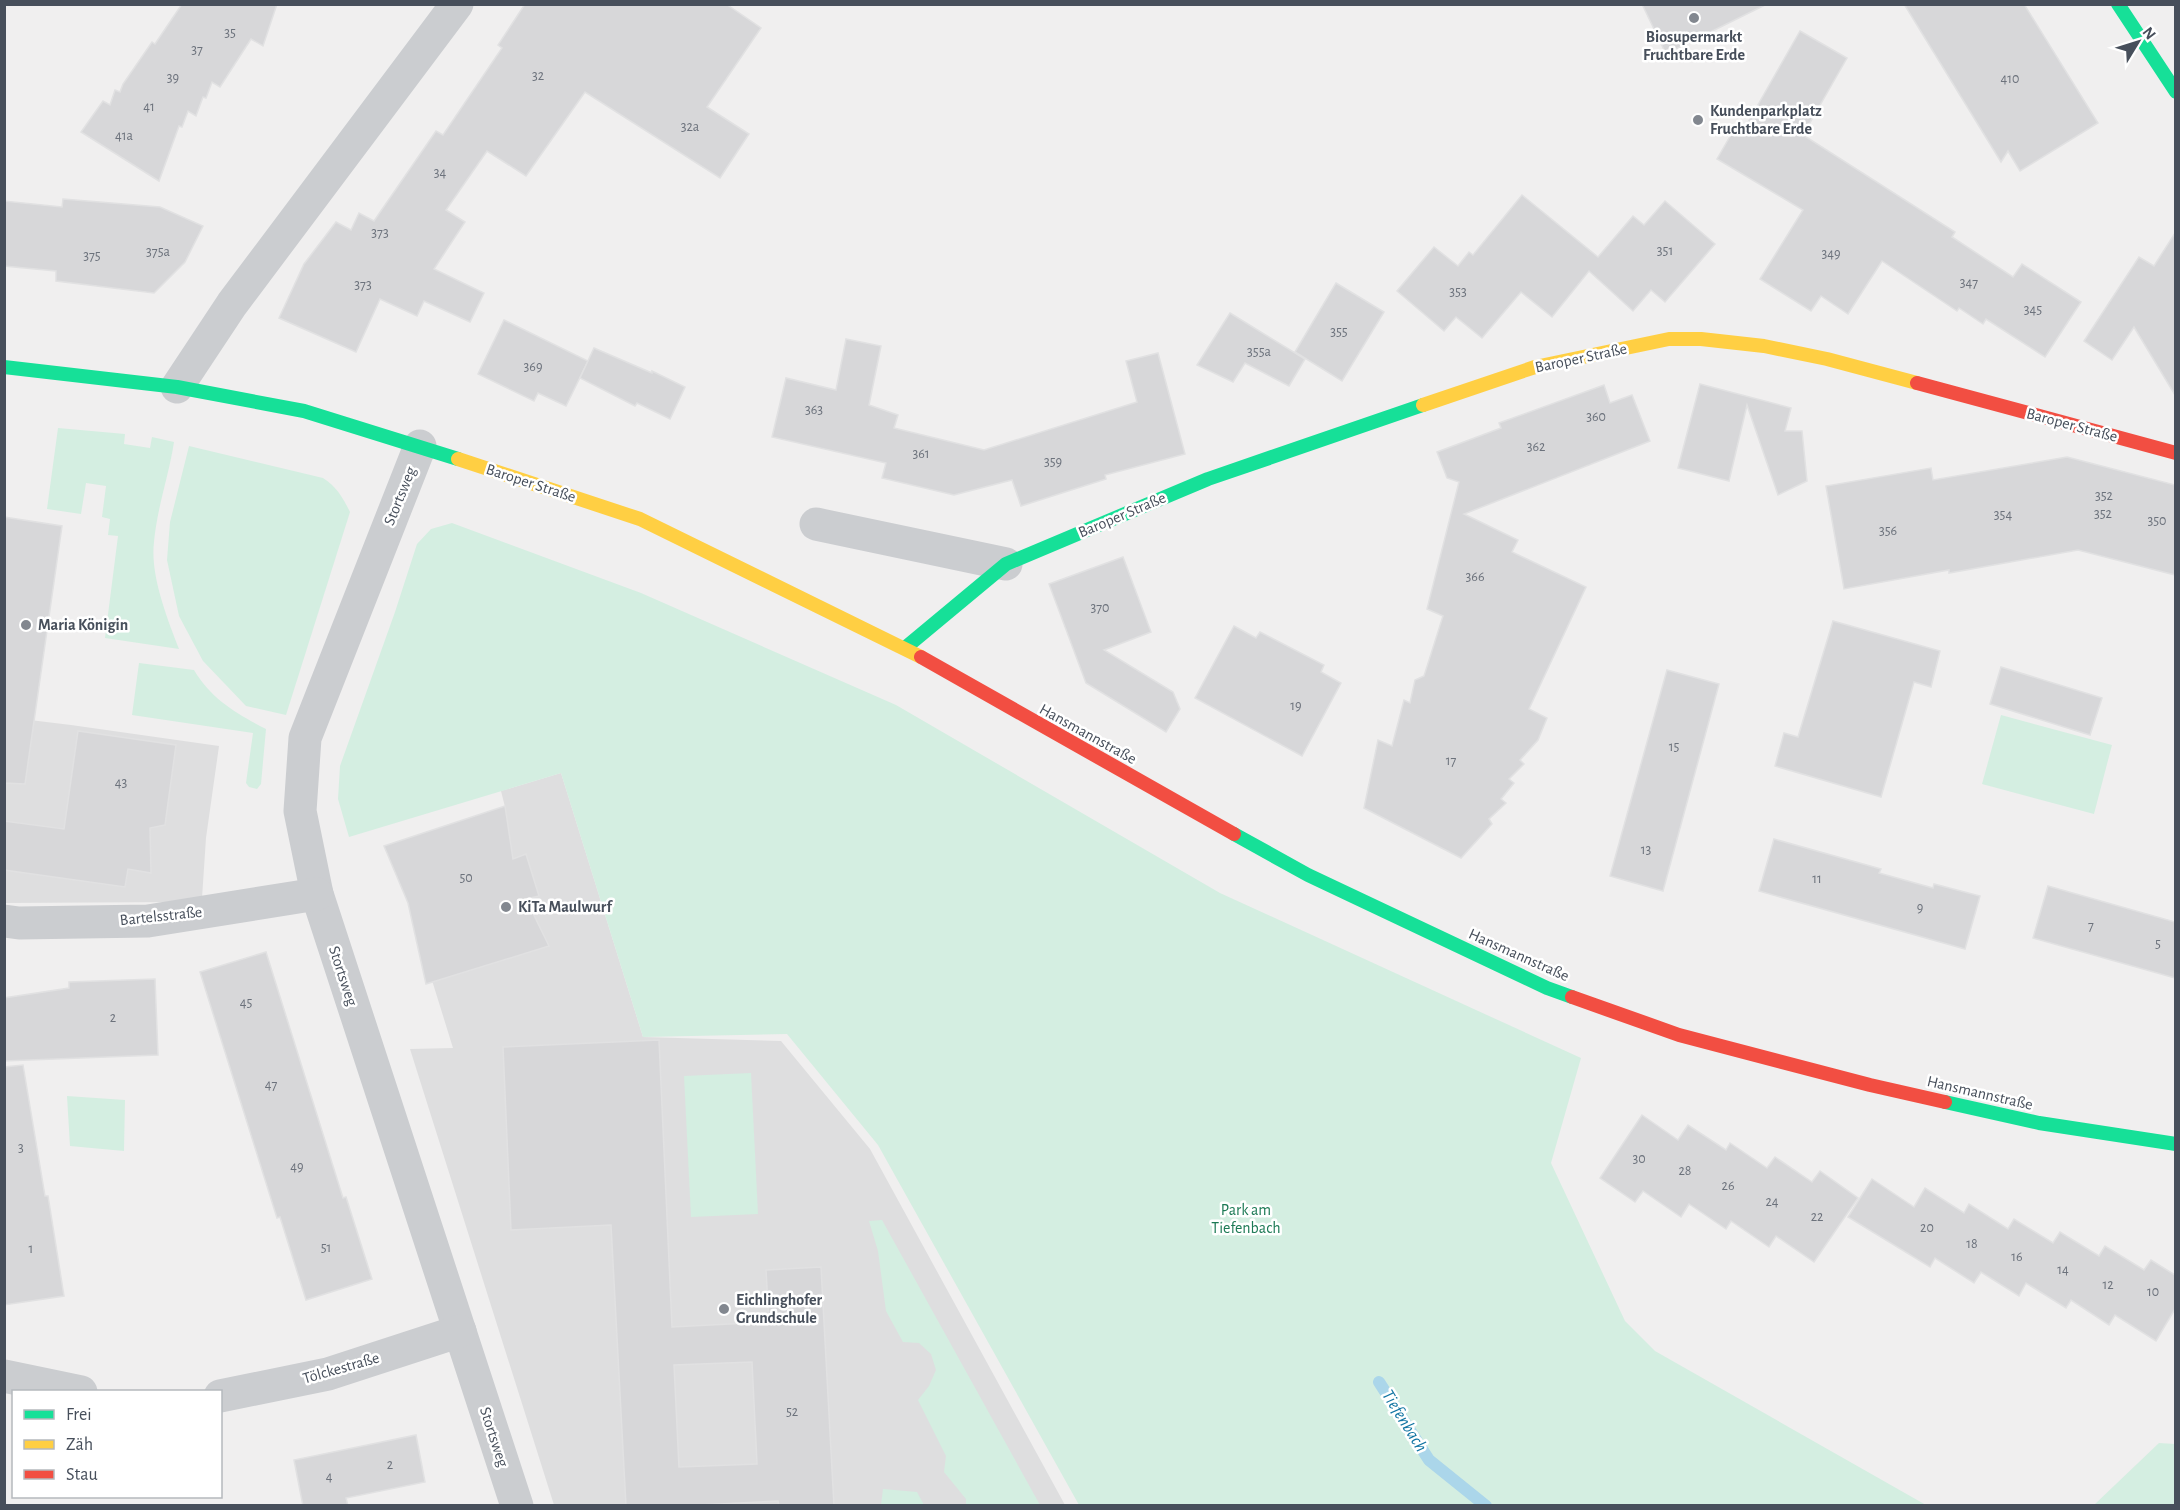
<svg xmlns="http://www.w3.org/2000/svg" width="2180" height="1510" font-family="'Alegreya Sans',sans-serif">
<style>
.education{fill:#dededf}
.green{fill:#d4eee1}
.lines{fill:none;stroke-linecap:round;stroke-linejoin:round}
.stream{stroke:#abd6ea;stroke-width:12}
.building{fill:#d7d7d9;stroke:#e1e1e2;stroke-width:1.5;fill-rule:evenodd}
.street{stroke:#cbcdd0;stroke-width:33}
.fast{stroke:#16e098;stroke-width:14}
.slow{stroke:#ffcf43;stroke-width:14}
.jam{stroke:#f24e42;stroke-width:14}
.poi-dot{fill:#82878f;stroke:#fff;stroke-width:2}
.labels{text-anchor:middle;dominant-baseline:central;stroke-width:5;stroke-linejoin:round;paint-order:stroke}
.number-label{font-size:14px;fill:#6c727c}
.poi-label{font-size:16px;font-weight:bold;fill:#474f5b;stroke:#fff;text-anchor:start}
.street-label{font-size:16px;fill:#474f5b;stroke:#fff}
.park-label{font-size:16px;fill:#1b7954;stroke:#fff}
.water-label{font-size:18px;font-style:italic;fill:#1275a3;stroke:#fff}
</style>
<rect width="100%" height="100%" fill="#f0efef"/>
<!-- education -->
<g class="education">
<path d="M5,717l66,8 148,21 -13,92 -4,60 -22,4 -175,1z"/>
<path d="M561,773l82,264 138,4 89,108 195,356h-511l-144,-456 43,-1 -45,-145 -24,-57 121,-39 -4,-16z"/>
</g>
<!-- green -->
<g class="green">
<path d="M58,428l67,6 -1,10 26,4 2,-11 22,5c-5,33 -17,66 -20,100 -4,33 13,76 25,107l-74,-11 13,-102 -10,-1 2,-16 -8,-2 4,-31 -20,-3 -5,31 -34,-5z"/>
<path d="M189,446l134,32c14,9 20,20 27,34l-64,203 -40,-9 -43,-45 -24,-45 -12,-56 3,-38z"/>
<path d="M452,523l189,70 255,112 324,188 361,165 -30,105 74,158 30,30 271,154h-847l-201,-360 -91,-111 -144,3 -82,-264 -212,64 -11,-38 2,-33 55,-154 22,-68 14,-15z"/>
<path d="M139,663l55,7c17,29 43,44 72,59l-5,55 -4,5 -8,-2 -3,-4 7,-50 -121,-18z"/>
<path d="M2001,715l111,30 -18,69 -112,-30z"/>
<path d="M751,1073l7,141 -67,3 -7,-141z"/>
<path d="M67,1096l58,4 -1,51 -54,-5z"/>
<path d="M882,1220l158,285h-74v-6l-22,-27 2,-16 -28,-56 11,-14 7,-16 -5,-16 -12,-11 -16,-1 -17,-31 -8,-60 -9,-30z"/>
<path d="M2159,1443l16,1v61h-85h4z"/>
<path d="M883,1489l34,3 7,13h-43z"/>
</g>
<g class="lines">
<!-- stream -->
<path class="stream" d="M1379,1382l50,78 57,46"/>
</g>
<!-- building -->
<g class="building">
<path d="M182,4h95l-14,42 -12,-7 -31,48 -8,-5 -6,16 -3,-1 -7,19 -8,-5 -6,16 -3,-1 -20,55 -78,-49 22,-31 7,4 5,-15 5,2 3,-8 29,-42 3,2z"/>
<path d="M525,4h201l35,24 -54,79 42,27 -29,44 -135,-86 -59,84 -39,-25 -41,59 19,12 -31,47 50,24 -14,29 -46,-21 -7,15 -37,-17 -24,53 -77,-34 25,-54 32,-42 15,8 8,-17 15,8 62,-90 7,4 59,-87 -4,-3z"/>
<path d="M1642,4h125l-101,50z"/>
<path d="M1904,4h120l74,119 -78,48 -12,-20 -7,11z"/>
<path d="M1800,31l47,27 -44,77 152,97 -3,5 61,40 9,-13 59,38 -36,55 -59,-38 -3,5 -24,-16 -2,3 -75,-50 -34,53 -27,-18 -10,15 -51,-32 43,-69 -86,-51 19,-33 7,5z"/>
<path d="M1522,195l76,62 35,-41 11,9 21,-24 50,43 -50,58 -14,-12 -18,21 -44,-40 -37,46 -31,-25 -39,46 -26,-21 -12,14 -47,-40 37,-44 24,19 11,-14 4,3z"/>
<path d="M63,199l97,8 43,19 -18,36 -31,31 -98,-12v-10l-52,-5v-65l58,6z"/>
<path d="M2175,233v162l-41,-68 -22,33 -28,-19 55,-84 15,9z"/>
<path d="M1336,283l48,29 -42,69 -47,-29z"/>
<path d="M1230,313l75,46 -16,27 -44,-23 -12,19 -36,-17z"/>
<path d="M504,320l84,41 -22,45 -28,-13 -4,8 -56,-27z"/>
<path d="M846,339l35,7 -12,59 29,10 -4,13 90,22 153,-48 -11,-41 32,-8 27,101 -80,21 1,4 -85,27 -9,-26 -58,15 -72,-17 4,-15 -114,-26 14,-59 50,12z"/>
<path d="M594,348l58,25v-2l33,16 -15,32 -33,-16 -2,3 -55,-28z"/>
<path d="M1700,384l91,24 -6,23h17l5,50 -29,14 -31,-90 -18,76 -51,-13z"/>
<path d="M1604,385l6,18 22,-8 18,46 -186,73 54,26 -6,12 74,35 -57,122 18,9 -9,22 -18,20 4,4 -15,15 5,4 -13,16 5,4 -17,16 3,5 -31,34 -97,-50 14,-68 14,6 12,-46 6,3 5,-23 9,-4 19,-60 -16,-7 32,-127 -12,-4 -10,-26 64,-24 -2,-5z"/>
<path d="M2067,457l108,28v90l-97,-25 -129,23v-3l-105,19 -18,-103 105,-18 2,12z"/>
<path d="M4,517l58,9 -37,258 -21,-1z"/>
<path d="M1123,557l28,75 -47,18 69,42 7,17 -14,23 -80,-49 -37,-99z"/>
<path d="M1833,621l107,30 -9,36 -17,-5 -33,115 -106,-31 9,-33 14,4z"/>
<path d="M1234,626l22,12 4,-6 64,33 -3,7 20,11 -39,73 -107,-58z"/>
<path d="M2001,667l101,31 -12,37 -100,-31z"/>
<path d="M1667,670l52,14 -56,207 -53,-15z"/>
<path d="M78,731l98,14 -11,80 -15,3 1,45 -23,-4 -3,18 -121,-17v-49l60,8z"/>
<path d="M505,806l8,53 13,-5 13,42 -13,3 23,47 -123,38 -18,-81 -24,-57z"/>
<path d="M1774,839l107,30 -2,4 54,15 1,-4 46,12 -15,53 -206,-58z"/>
<path d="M2048,886l127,36v56l-142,-40z"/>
<path d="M266,952l77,246 3,-1 26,82 -66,21 -26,-83 -3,1 -77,-246z"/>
<path d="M155,979l3,76 -154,6v-63l65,-10v-6z"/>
<path d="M659,1040l13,287 97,-5 -3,-52 55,-3 13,239h-55l-1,-5 -97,5h-55l-15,-281 -100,5 -8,-183zM752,1362l5,102 -78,3 -5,-102z"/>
<path d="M23,1065l22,131h3l16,100 -60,9v-238z"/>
<path d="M1642,1115l36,25 10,-15 38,25 4,-7 37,25 8,-11 37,25 8,-11 38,27 -44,64 -38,-26 -7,11 -38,-26 -5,8 -37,-25 -8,13 -38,-26 -8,11 -35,-24z"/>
<path d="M1872,1179l42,28 11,-19 39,25 5,-9 39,25 6,-10 39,24 7,-11 39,24 6,-10 39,24 7,-10 24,15v34l-19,32 -41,-26 -6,10 -38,-25 -5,8 -40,-25 -7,13 -38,-24 -7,11 -39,-25 -5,9 -82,-50z"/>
<path d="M416,1435l9,47 -79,16 2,8h-45l-9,-46z"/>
</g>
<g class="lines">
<!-- street -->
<g class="street">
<path d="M177,387l55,-83 225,-300"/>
<path d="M420,446l-115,292 -5,73 17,83 200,612"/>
<path d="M816,524l190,40"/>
<path d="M4,921l15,2 129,-2 169,-27"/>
<path d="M4,1376l77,16"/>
<path d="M220,1396l108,-22 132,-43"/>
</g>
<!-- fast -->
<g class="fast">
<path d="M2118,4l58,88"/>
<path d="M4,367l173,20 127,24 154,48"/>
<path d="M905,648l101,-84 202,-85 215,-74"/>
<path d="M1234,834l74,41 239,113 25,9"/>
<path d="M1945,1102l94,21 137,21"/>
</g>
<!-- slow -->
<g class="slow">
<path d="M1423,405l112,-38 134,-28h32l63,7 63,13 90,24"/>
<path d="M458,459l182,60 281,138"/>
</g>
<!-- jam -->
<g class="jam">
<path d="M1917,383l259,70"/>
<path d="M921,657l313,177"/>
<path d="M1572,997l107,38 191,50 75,17"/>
</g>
</g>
<!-- markers -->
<g class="poi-dot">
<circle cx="1694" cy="18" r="6"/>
<circle cx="1698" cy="120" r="6"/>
<circle cx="26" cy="625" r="6"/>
<circle cx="506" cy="907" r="6"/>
<circle cx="724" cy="1309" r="6"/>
</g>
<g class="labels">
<!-- number labels -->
<g class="number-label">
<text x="230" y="33">35</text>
<text x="197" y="50">37</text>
<text x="538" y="76">32</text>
<text x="173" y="78">39</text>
<text x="2010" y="79">410</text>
<text x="149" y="107">41</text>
<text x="690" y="127">32a</text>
<text x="124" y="136">41a</text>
<text x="440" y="173">34</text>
<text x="380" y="233">373</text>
<text x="1665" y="251">351</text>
<text x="158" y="252">375a</text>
<text x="1831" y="254">349</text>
<text x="92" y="256">375</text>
<text x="1969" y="283">347</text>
<text x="363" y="285">373</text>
<text x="1458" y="292">353</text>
<text x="2033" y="310">345</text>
<text x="1339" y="332">355</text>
<text x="1259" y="352">355a</text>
<text x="533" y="367">369</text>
<text x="814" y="410">363</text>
<text x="1596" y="417">360</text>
<text x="1536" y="447">362</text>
<text x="921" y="454">361</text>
<text x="1053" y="462">359</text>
<text x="2104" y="496">352</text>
<text x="2103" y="514">352</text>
<text x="2003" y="515">354</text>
<text x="2157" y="521">350</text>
<text x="1888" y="531">356</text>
<text x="1475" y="577">366</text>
<text x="1100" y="608">370</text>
<text x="1296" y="706">19</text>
<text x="1674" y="747">15</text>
<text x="1451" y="761">17</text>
<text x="121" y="783">43</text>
<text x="1646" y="850">13</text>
<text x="466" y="878">50</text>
<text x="1817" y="879">11</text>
<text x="1920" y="908">9</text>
<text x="2091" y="926">7</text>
<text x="2158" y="944">5</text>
<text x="246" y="1003">45</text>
<text x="113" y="1018">2</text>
<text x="271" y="1085">47</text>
<text x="21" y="1148">3</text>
<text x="1639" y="1159">30</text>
<text x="297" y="1167">49</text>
<text x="1685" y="1171">28</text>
<text x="1728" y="1186">26</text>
<text x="1772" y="1202">24</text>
<text x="1817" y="1217">22</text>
<text x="1927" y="1228">20</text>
<text x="1972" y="1244">18</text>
<text x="326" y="1248">51</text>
<text x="31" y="1249">1</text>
<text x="2017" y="1257">16</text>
<text x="2063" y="1270">14</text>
<text x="2108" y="1285">12</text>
<text x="2153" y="1292">10</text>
<text x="792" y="1412">52</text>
<text x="390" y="1465">2</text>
<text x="329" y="1477">4</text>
</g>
<!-- poi labels -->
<g class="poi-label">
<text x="1694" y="37" text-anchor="middle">Biosupermarkt<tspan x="1694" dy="18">Fruchtbare Erde</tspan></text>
<text x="1710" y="111">Kundenparkplatz<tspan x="1710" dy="18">Fruchtbare Erde</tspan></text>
<text x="38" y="625">Maria Königin</text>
<text x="518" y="907">KiTa Maulwurf</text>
<text x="736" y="1300">Eichlinghofer<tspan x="736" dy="18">Grundschule</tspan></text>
</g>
<!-- street labels -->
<g class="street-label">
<text transform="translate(1581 358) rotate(-12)">Baroper Straße</text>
<text transform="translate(2072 425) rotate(15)">Baroper Straße</text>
<text transform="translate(531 483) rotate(18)">Baroper Straße</text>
<text transform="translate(400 496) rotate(-68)">Stortsweg</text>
<text transform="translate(1122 515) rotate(-23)">Baroper Straße</text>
<text transform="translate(1088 734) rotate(29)">Hansmannstraße</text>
<text transform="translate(161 916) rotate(-6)">Bartelsstraße</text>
<text transform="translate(1519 955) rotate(24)">Hansmannstraße</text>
<text transform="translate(343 976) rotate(72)">Stortsweg</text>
<text transform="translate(1980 1093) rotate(13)">Hansmannstraße</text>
<text transform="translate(341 1368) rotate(-16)">Tölckestraße</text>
<text transform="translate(494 1437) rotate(72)">Stortsweg</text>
</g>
<!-- park labels -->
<g class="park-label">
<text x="1246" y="1210">Park am<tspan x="1246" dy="18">Tiefenbach</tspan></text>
</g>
<!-- water labels -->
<g class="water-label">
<text transform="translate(1404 1421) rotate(58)">Tiefenbach</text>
</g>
</g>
<!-- border -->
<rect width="2180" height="1510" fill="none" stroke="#474f5b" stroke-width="12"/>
<!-- legend -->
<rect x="12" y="1390" width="210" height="108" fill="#ffffff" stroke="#b5b9bd" stroke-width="1.5"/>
<rect x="24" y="1410" width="30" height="9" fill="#16e098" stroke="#b5b9bd" stroke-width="1.5"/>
<text x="66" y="1420" font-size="18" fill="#474f5b">Frei</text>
<rect x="24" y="1440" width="30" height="9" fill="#ffcf43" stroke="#b5b9bd" stroke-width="1.5"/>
<text x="66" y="1450" font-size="18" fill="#474f5b">Zäh</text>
<rect x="24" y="1470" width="30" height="9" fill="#f24e42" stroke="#b5b9bd" stroke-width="1.5"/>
<text x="66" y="1480" font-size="18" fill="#474f5b">Stau</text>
<!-- north arrow -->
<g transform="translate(2138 42) rotate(52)" stroke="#ffffff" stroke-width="4.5" paint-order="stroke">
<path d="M0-4.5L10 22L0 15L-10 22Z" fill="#474f5b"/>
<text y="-9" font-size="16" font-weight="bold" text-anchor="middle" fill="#474f5b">N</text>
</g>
</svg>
